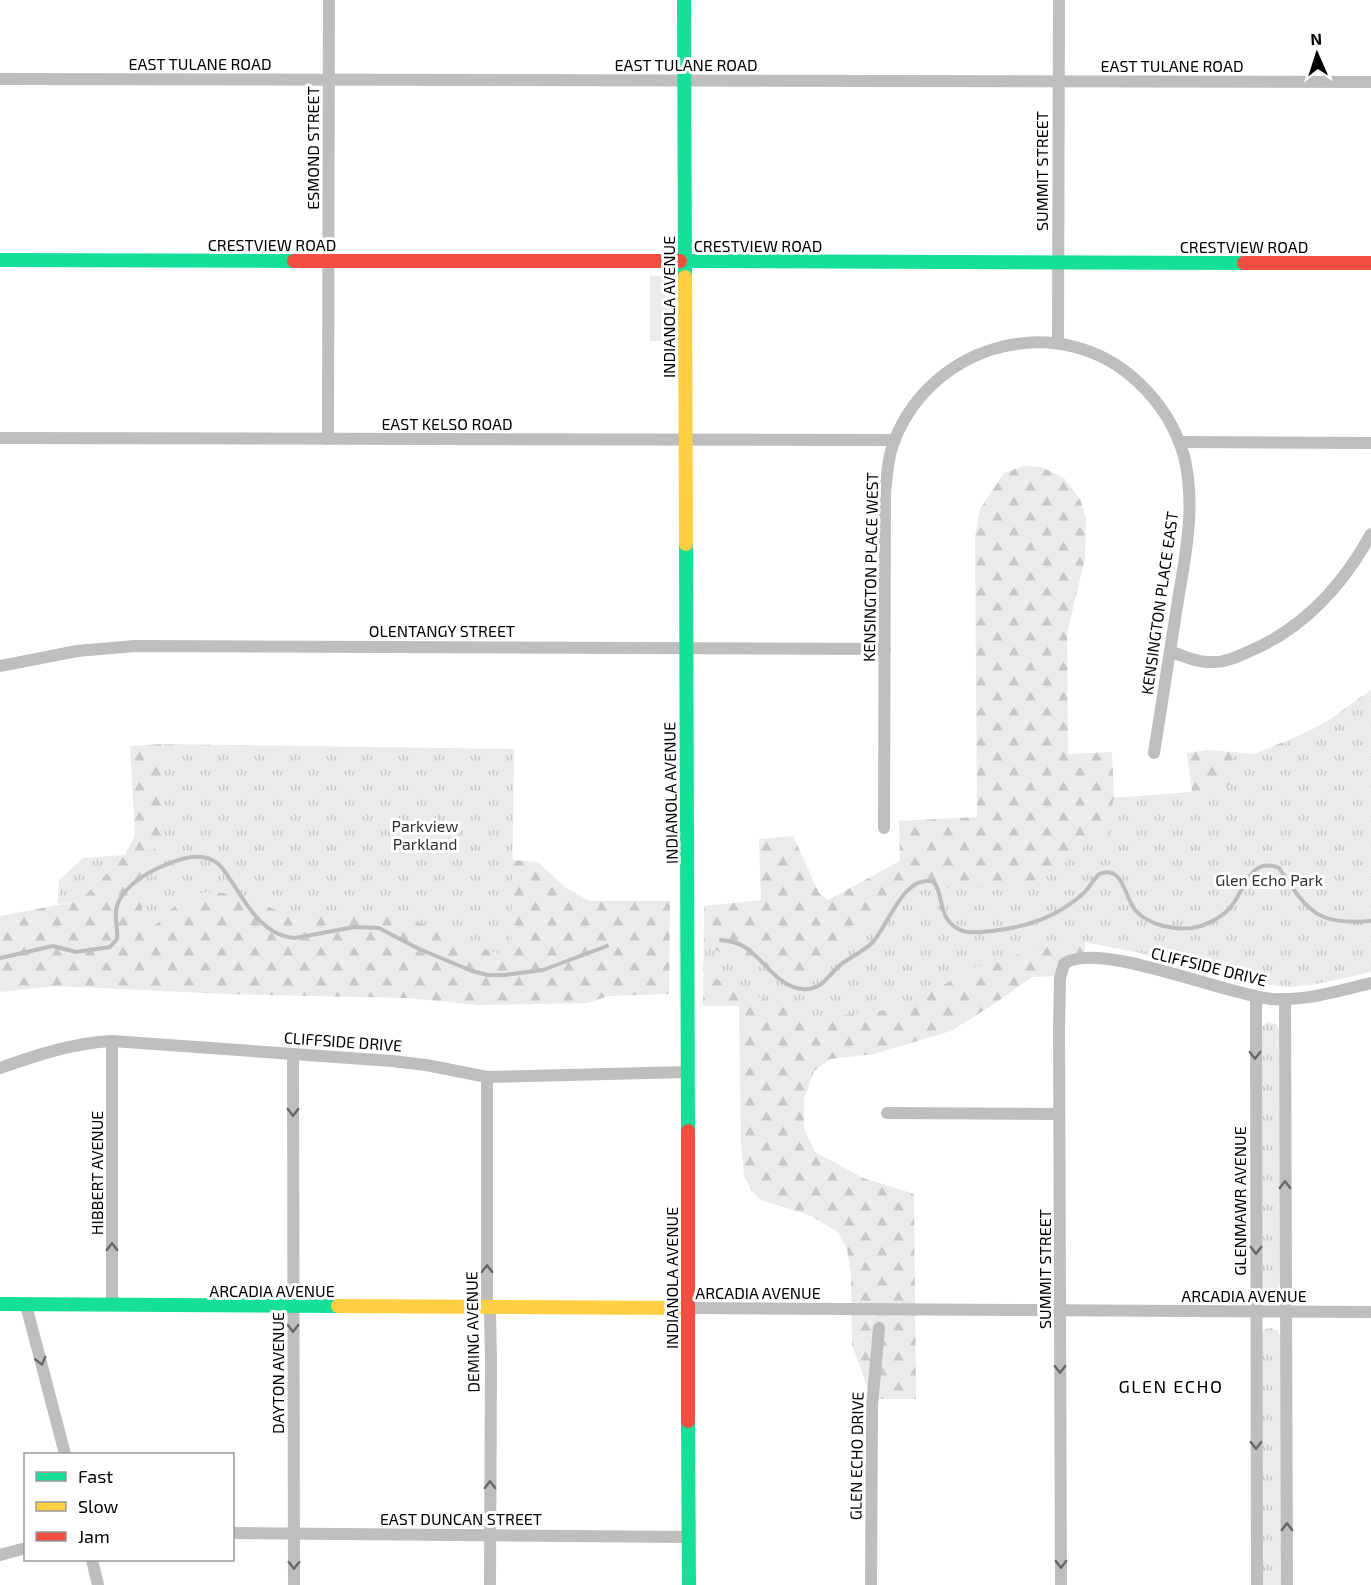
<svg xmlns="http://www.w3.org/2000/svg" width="1371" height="1585" font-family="'Exo 2',sans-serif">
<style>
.green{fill:#ebebeb}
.forest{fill:url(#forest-firs)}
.park{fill:url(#park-tufts)}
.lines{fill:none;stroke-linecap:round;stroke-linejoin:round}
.stream{stroke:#bdbdbd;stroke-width:4}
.street{stroke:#bebebe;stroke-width:12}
.fast{stroke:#16e098;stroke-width:14}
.slow{stroke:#ffcf43;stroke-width:14}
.jam{stroke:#f24e42;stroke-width:14}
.oneway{stroke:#686868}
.labels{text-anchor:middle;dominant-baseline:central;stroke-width:6;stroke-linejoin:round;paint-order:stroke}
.street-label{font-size:16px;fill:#000;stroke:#fff}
.park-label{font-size:16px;fill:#313131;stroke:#fff}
.neighbourhood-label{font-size:18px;letter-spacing:1.5px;fill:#000;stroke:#fff}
</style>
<defs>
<pattern id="forest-firs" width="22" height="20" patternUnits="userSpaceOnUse" patternTransform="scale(1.5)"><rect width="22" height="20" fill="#ebebeb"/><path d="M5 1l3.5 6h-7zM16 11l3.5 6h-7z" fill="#c8c8c8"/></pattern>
<pattern id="park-tufts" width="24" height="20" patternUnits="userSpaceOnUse" patternTransform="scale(1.5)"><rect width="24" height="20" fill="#ebebeb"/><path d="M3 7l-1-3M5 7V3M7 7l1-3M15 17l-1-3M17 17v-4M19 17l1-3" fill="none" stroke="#c8c8c8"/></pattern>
</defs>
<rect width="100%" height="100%" fill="#fff"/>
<!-- green -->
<rect class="green" x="650" y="276" width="17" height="65"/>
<!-- forest -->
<g class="forest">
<path d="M1024,466l18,1 23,12 16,22 5,18 -1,39 -18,76 1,120 44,-2 2,46 78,-6 -5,-39 21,-3 47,4 56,-24 18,-10 42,-30v282l-55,12 -26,3 -25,-3 -91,-24 -89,-18v15l-11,2 -14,17 -28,1 -41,29 -40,25 -77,23 -44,5 -16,12 -10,28v29l11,24 48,26 51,16 2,205h-44l-20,-54 -1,-71 -4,-25 -9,-17 -27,-16 -50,-16 -9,-9 -8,-15 -3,-34 -2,-136h-36l1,-100 57,-6 -2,-61 34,-3 26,57 9,7 72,-39 -1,-40 78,-4 -2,-281 5,-27 24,-36z"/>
<path d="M162,744v5l351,5 -1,106 26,2 28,26 24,13h80l-1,93 -61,2 -20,7 -109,2 -72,-7 -182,-4 -169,-8 -56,6v-76l79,-15 46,-46 10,-20 -5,-89z"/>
</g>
<!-- park -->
<g class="park">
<path d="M1371,690v282l-55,12 -26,3 -25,-3 -91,-24 -85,-18 -25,-1 -89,26 -71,41 -85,10 -29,-8 -86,-36 1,-28 48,19 33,8 28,1 19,-12 48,-45 25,-34h26l21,7 69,-5 27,-10 44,-35 14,-3 1,-17 6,-22 79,-6 37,-7 3,-32c7,1 16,2 23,1 34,-8 89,-41 115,-64z"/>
<path d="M162,744l352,5 -3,207 -16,-3c-36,-14 -85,-39 -122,-41 -25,-1 -49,8 -74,5 -37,-8 -79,-40 -117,-16 -15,10 -28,26 -40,39v-88l22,-5z"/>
<path d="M125,855l-46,46 -21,3 1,-24 24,-22z"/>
<path d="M1267,1022l9,2 4,8v251l-3,9 -8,2 -6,-4 -2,-5 1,-258z"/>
<path d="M1272,1328l5,2 4,8 1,247h-19l-2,-252 4,-4z"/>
</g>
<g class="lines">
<!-- stream -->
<g class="stream">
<path d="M721,940c8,1 15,2 22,6 20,11 34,41 59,43 19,2 25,-12 37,-23 11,-9 24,-14 34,-24 16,-18 31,-69 61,-60 10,14 4,33 21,45 10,8 25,5 37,4 35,-4 66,-14 93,-39 5,-6 9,-13 14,-18 25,-10 25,24 37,37 13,14 37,19 56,17 13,-2 27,-9 36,-18 16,-15 20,-55 51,-42 29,43 36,57 92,53"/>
<path d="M0,958l53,-12 23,6 34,-5 7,-8c1,-9 -2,-18 -1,-28 2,-19 24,-34 40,-42 17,-8 41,-18 58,-8 8,4 13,14 18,21 15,24 32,54 63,56l59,-11 25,1 38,20 55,23 16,4h17l38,-5 64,-24"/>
</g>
<!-- street -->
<g class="street">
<path d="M0,79l1371,3"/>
<path d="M1058,343l1,-343"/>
<path d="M0,438l895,2"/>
<path d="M328,439l1,-439"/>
<path d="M1179,442l192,1"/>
<path d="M1170,651c13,5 26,11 40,11 14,1 27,-5 40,-11 54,-23 93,-66 121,-117"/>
<path d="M0,666l77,-15 58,-5 750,3"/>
<path d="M884,828l1,-335c2,-18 3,-37 10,-54 40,-98 167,-130 244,-56 21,20 37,45 45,73 12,48 2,97 -6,144 -8,51 -16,102 -24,153"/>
<path d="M1256,997l1,588"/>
<path d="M1285,999l2,586"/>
<path d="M293,1054l1,531"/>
<path d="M0,1068c37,-13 73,-25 112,-27l280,20 34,4 61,12 200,-5"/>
<path d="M487,1077v228l3,8 1,47 -1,225"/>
<path d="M887,1113l172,1"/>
<path d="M26,1305l39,149"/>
<path d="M112,1305v-264"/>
<path d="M688,1308l683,4"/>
<path d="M232,1533l456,4"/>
<path d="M0,1555l26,-7"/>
<path d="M92,1560l6,25"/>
<path d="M871,1585l1,-179 7,-78"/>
<path d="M1061,1585l-2,-557 1,-50 4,-14c31,-25 165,32 208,35 34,2 67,-8 99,-16"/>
</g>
<!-- fast -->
<g class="fast">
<path d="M684,0l1,277"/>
<path d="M0,260l294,1"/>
<path d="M680,261l564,2"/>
<path d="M686,544l2,587"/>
<path d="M0,1304l338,2"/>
<path d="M688,1421l1,164"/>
</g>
<!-- slow -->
<g class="slow">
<path d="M685,277l1,267"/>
<path d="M338,1306l350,2"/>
</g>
<!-- jam -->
<g class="jam">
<path d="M294,261h386"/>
<path d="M1244,263h127"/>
<path d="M688,1131v290"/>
</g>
</g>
<!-- one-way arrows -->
<defs><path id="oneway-chevron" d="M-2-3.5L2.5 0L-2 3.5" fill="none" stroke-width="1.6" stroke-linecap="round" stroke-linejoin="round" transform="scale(1.5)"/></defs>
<g class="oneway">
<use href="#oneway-chevron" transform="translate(1255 1055) rotate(90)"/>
<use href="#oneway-chevron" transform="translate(293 1112) rotate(90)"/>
<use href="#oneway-chevron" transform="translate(1285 1185) rotate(-90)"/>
<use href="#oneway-chevron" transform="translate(112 1247) rotate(-90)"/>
<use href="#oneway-chevron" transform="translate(1256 1250) rotate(90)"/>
<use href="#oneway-chevron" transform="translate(487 1269) rotate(-90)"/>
<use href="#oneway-chevron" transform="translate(293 1328) rotate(90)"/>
<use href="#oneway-chevron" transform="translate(41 1361) rotate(76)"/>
<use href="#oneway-chevron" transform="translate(1060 1369) rotate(90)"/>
<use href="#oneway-chevron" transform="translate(1256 1445) rotate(90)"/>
<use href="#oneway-chevron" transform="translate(490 1485) rotate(-90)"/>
<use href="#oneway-chevron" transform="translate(1287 1527) rotate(-90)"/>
<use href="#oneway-chevron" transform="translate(1061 1564) rotate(90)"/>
<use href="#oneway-chevron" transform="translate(294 1565) rotate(90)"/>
</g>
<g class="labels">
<!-- street labels -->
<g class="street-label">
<text x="200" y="63">EAST TULANE ROAD</text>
<text x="686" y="64">EAST TULANE ROAD</text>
<text x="1172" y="65">EAST TULANE ROAD</text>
<text transform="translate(312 148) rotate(-90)">ESMOND STREET</text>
<text transform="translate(1041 171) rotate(-90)">SUMMIT STREET</text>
<text x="272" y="244">CRESTVIEW ROAD</text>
<text x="758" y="245">CRESTVIEW ROAD</text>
<text x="1244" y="246">CRESTVIEW ROAD</text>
<text transform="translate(668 307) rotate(-90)">INDIANOLA AVENUE</text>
<text x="447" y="423">EAST KELSO ROAD</text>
<text transform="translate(870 567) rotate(-89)">KENSINGTON PLACE WEST</text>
<text transform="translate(1159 603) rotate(-82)">KENSINGTON PLACE EAST</text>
<text x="442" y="630">OLENTANGY STREET</text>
<text transform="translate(670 793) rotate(-91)">INDIANOLA AVENUE</text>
<text transform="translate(1209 966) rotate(14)">CLIFFSIDE DRIVE</text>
<text transform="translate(343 1041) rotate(4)">CLIFFSIDE DRIVE</text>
<text transform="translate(96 1173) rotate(-90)">HIBBERT AVENUE</text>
<text transform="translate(1239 1201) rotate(-90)">GLENMAWR AVENUE</text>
<text transform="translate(1044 1269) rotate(-90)">SUMMIT STREET</text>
<text transform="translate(671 1278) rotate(-90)">INDIANOLA AVENUE</text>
<text x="272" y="1290">ARCADIA AVENUE</text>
<text x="758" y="1292">ARCADIA AVENUE</text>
<text x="1244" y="1295">ARCADIA AVENUE</text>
<text transform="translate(472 1332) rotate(-91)">DEMING AVENUE</text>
<text transform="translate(277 1373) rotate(-90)">DAYTON AVENUE</text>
<text transform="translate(856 1456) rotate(-89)">GLEN ECHO DRIVE</text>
<text x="461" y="1518">EAST DUNCAN STREET</text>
</g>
<!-- park labels -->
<g class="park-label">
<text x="425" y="825">Parkview<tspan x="425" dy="18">Parkland</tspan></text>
<text x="1269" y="879">Glen Echo Park</text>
</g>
<!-- neighbourhood labels -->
<g class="neighbourhood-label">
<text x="1171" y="1386">GLEN ECHO</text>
</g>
</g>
<!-- legend -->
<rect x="24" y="1453" width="210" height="108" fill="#ffffff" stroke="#999999" stroke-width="1.5"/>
<rect x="36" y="1472" width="30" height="9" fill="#16e098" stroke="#999999" stroke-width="1.5"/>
<text x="78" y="1483" font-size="18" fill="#000000">Fast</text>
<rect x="36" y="1502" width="30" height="9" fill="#ffcf43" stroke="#999999" stroke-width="1.5"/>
<text x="78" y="1513" font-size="18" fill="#000000">Slow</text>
<rect x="36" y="1532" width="30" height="9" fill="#f24e42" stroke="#999999" stroke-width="1.5"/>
<text x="78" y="1543" font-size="18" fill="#000000">Jam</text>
<!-- north arrow -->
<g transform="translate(1317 54) rotate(357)" stroke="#ffffff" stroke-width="4.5" paint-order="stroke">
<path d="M0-4.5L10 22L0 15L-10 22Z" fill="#000000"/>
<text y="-9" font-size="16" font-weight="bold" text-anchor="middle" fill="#000000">N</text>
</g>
</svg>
